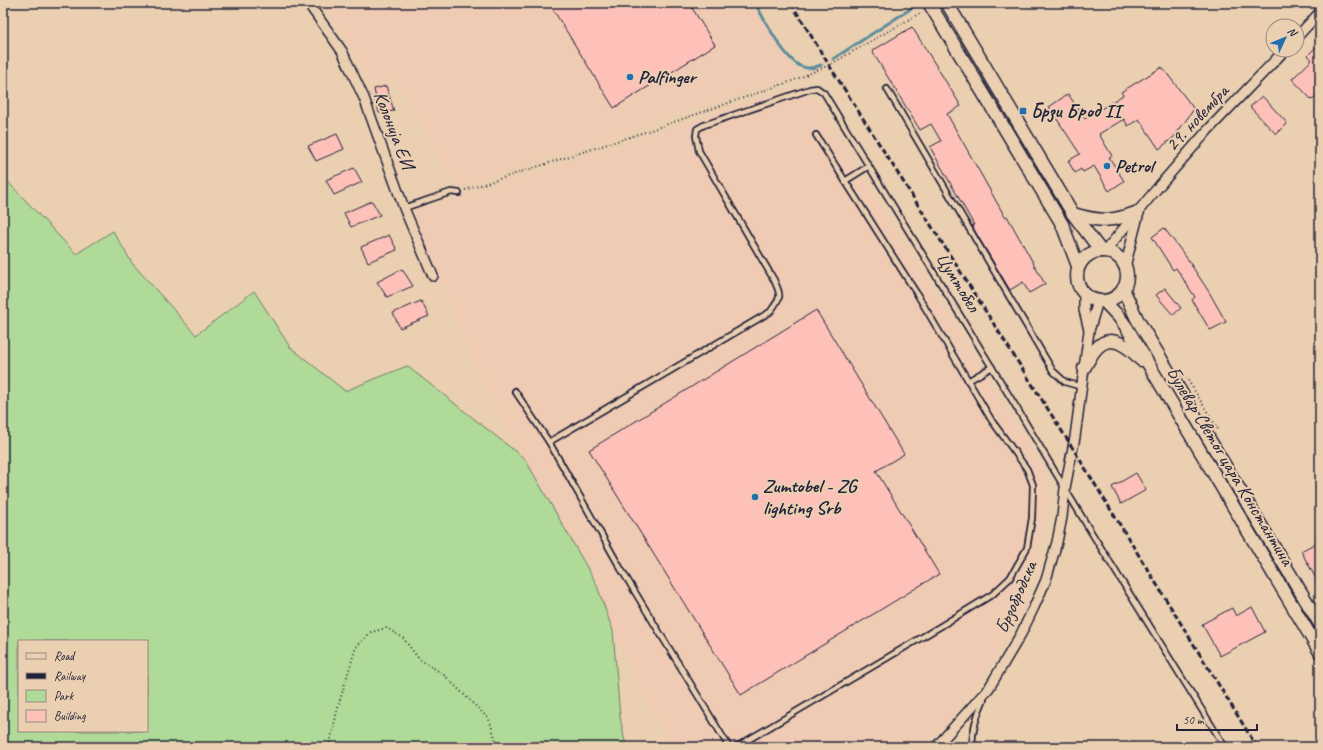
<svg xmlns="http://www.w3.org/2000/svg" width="1323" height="750" font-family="Caveat,sans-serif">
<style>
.built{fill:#f0cbb4}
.green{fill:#b0da97;stroke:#697e69;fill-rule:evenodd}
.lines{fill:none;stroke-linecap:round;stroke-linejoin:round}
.stream{stroke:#5d8d9d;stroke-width:3}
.building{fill:#fdc1ba;stroke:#22223b}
.lane-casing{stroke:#22223b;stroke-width:8}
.street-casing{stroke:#22223b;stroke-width:12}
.secondary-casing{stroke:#22223b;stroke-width:15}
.path{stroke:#22223b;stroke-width:2;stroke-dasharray:1 3;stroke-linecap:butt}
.lane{stroke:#eacfb1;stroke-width:4.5}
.street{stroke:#eacfb1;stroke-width:9}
.secondary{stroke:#eacfb1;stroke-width:12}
.rail{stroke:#22223b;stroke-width:3;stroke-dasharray:6 3;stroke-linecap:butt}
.poi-dot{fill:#1f6fb2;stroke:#eacfb1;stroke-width:1.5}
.labels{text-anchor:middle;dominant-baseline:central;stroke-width:4;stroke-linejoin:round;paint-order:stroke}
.poi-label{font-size:19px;font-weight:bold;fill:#22223b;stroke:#eacfb1;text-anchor:start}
.street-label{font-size:19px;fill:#22223b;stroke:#eacfb1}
</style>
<rect width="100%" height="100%" fill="#eacfb1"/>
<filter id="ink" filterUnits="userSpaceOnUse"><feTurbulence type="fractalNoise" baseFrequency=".025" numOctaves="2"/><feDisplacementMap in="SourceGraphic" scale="8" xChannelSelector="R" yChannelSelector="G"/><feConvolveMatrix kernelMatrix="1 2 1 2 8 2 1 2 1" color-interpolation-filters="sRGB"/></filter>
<g filter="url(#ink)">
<!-- built -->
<g class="built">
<path d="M322,3h430l46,71 -340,114 -64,-112 -23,10 -25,-49z"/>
<path d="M805,84l216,348 18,26 7,14 3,18 -1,20 -23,92 -33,61 -46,61 -23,23h-252l-201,-392 -58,-145 51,-14z"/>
</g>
<!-- green -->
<path class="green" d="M3,174l6,9 67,71 37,-23 19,32 64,72 58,-44 36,56 55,44 62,-25 118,93 71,124 17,48 7,86 6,30h-623zM19,641h128v90h-128z"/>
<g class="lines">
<!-- stream -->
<g class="stream">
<path d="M755,3c9,16 29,55 45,63 6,3 14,2 21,-1"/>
<path d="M833,59l82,-53"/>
</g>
</g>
<!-- building -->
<g class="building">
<path d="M549,3h140l26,42 -101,63z"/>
<path d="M912,27l49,79 -14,8 58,103 2,-1 38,68 -16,9 -6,-11 -13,8 -34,-57 -4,-8h2l-44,-78 11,-6 -10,-17 -11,6 -48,-79z"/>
<path d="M1320,43v50l-8,7 -20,-21 20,-19 -4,-5z"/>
<path d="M1162,67l32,42 -20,28 -15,12 -20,-30 -11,7 -4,-7 -25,15 13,22 -3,1 15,24 -15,10 -15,-25 -11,6 -2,-3 -6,4 -7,-12 12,-7 -31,-47 19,-13 17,25 38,-24 -2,-3z"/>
<path d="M386,86l8,25 -15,2 -5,-24z"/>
<path d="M1262,96l25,27 -11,11 -26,-27z"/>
<path d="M337,134l7,15 -28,12 -8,-15z"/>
<path d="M354,168l8,14 -28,13 -8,-15z"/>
<path d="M372,201l8,14 -29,12 -7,-14z"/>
<path d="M1164,228l22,29 23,35 17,30 -16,8 -18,-30 3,-3 -19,-29 -3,2 -21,-33z"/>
<path d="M389,235l8,15 -29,12 -7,-15z"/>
<path d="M402,269l11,17 -26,11 -10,-15z"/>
<path d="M1165,288l16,20 -8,7 -17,-20z"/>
<path d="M421,301l8,15 -29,12 -7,-15z"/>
<path d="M816,310l88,144 -28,17 63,103 -198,121 -152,-245z"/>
<path d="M1136,473l10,17 -25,14 -9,-17z"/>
<path d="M1320,541v45l-19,-35z"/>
<path d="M1252,607l13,25 -45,24 -18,-32 30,-16 4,8z"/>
</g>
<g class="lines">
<defs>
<g id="lane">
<path d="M887,89l166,282 12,11 17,5"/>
<path d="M845,181l24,-15"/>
<path d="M404,208l47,-16 8,1"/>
<path d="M968,381l24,-14"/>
<path d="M515,391l34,51 72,127 108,178"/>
<path d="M549,442l221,-130c11,-15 12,-15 4,-32l-75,-129 -3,-15 1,-7 7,-4 106,-36 7,-1 7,5 194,317 70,117 137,220"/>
<path d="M736,747l205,-121 52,-32 17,-16 17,-30 5,-30 1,-33 -6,-16 -35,-48 -75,-127 -101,-159"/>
<path d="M972,747c0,-17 5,-33 12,-48"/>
</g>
<g id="street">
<path d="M308,3l34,48 22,47 40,110 29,68"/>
<path d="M1297,37l23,-25"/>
<path d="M1105,251l55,-66 48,-55 77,-80"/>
<path d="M1125,267l13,-51"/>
<path d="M1084,294v16l5,20"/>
<path d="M936,747l53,-59 32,-54 13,-27 12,-27 11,-38 5,-25 3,-29 10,-51 14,-106 9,-30"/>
</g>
<g id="secondary">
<path d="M929,3l133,221 16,42"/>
<path d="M947,3l126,211 28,37"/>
<path d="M1073,214c27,8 39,8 65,-2"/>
<circle cx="1102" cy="276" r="25"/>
<path d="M1123,289l14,30 183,305"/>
<path d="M1104,301l15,16 8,11 193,324"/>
<path d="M1084,368c4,-6 7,-14 12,-19 15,-18 34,-1 45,11"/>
</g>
</defs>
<!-- lane casing -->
<use href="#lane" class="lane-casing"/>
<!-- street casing -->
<use href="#street" class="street-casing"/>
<!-- secondary casing -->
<use href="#secondary" class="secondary-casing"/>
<!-- path -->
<g class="path">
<path d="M465,190l180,-58 147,-51 37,-16 93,-53"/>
<path d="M1186,377l33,54"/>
<path d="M329,747l10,-44 17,-56 15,-15 16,-4 16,10 16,21 24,15 46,45 9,28"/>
</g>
<!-- lane -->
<use href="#lane" class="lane"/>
<!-- street -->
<use href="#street" class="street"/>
<!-- secondary -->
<use href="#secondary" class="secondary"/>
<!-- rail -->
<path class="rail" d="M791,3l38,62 243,382 185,300"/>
</g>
</g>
<!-- markers -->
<g class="poi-dot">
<circle cx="630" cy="77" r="4"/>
<rect x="1019" y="107" width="8" height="8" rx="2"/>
<circle cx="1107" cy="166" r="4"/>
<circle cx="755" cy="497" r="4"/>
</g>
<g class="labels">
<!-- poi labels -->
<g class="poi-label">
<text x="638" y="77">Palfinger</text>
<text x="1031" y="111">Брзи Брод II</text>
<text x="1115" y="166">Petrol</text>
<text x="763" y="486">Zumtobel - ZG<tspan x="763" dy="22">lighting Srb</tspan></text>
</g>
<!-- street labels -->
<g class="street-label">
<text transform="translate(1197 118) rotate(-47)">29. новембра</text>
<text transform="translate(394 130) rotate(69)">Колонија ЕИ</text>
<text transform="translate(958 282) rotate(58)">Цумтобел</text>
<text transform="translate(1230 466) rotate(59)">Булевар Светог цара Константина</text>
<text transform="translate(1016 597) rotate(-66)">Брзобродска</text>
</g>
</g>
<!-- margin -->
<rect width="1323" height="750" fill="none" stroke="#eacfb1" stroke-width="16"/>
<rect x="8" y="8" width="1307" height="734" fill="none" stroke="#22223b" stroke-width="1.5" filter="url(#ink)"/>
<!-- legend -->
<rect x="18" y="640" width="130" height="92" fill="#eacfb1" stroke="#9a8a82"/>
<rect x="26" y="653" width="20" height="6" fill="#eacfb1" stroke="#9a8a82"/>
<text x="54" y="660" font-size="12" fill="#22223b">Road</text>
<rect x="26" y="673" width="20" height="6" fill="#22223b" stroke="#9a8a82"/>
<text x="54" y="680" font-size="12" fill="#22223b">Railway</text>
<rect x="26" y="690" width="20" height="12" fill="#b0da97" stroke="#9a8a82"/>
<text x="54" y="700" font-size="12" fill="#22223b">Park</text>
<rect x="26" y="710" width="20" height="12" fill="#fdc1ba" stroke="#9a8a82"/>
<text x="54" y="720" font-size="12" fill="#22223b">Building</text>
<!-- north arrow -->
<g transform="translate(1285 38) rotate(46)"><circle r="19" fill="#eacfb1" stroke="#9a8a82"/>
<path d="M0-3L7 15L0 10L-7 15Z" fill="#1f6fb2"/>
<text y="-6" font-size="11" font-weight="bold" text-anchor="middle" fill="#22223b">N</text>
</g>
<!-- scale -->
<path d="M1177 724v6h80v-6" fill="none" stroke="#22223b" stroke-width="2"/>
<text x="1183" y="724" font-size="12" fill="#22223b" stroke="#eacfb1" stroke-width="3" paint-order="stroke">50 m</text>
</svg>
